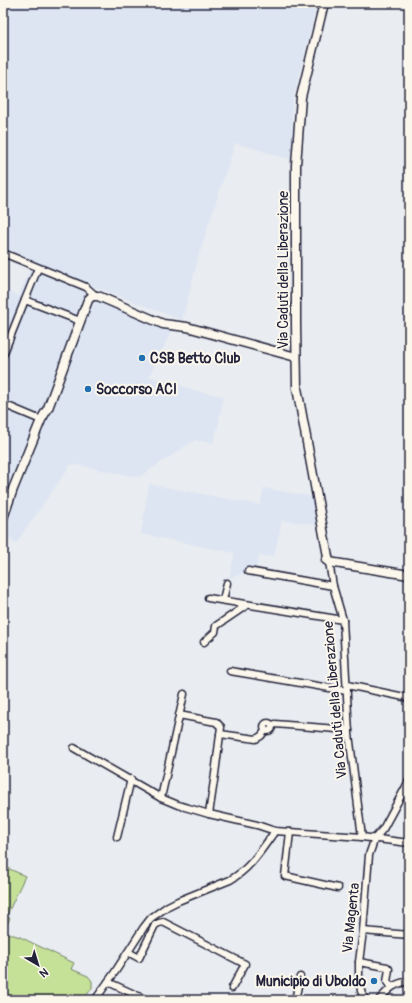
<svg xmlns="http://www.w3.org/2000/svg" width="412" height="1003" font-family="Pangolin,sans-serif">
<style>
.built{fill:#dde5f3}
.green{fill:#c5e198;stroke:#74826a}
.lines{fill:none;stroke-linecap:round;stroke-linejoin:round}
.street-casing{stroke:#22223b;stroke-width:9}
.secondary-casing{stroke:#22223b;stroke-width:11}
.street{stroke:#fbf7ec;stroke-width:6}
.secondary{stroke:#fbf7ec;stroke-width:8}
.poi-dot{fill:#1f6fb2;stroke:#fbf7ec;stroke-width:1.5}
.labels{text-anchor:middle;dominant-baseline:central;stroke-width:4;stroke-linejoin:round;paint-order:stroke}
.street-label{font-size:14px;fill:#22223b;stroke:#fbf7ec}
.poi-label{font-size:14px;font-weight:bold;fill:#22223b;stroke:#fbf7ec;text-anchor:start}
</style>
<rect width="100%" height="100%" fill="#e9ecf0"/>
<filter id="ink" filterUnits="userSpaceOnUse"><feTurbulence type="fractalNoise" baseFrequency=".025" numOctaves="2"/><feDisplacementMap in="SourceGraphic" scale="8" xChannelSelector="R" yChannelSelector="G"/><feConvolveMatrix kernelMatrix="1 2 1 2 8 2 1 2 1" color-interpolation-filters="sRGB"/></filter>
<g filter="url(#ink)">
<!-- built -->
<g class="built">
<path d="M3,3h314l-25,101 1,56 -58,-17 -36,111 -17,66 -152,-58 -3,5 -24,-11z"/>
<path d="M30,269l59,24 7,4 75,35 -22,44 51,16 23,4 -4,26 -6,21 -18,-3 -56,37 -68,-13 -55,79 -13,-8v-246l16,7z"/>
<path d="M149,484l111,21 4,-17 48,9 6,28 -36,-5 -8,36h-15l-3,13 -27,9 6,-25 -94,-19z"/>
</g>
<!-- green -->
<path class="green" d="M3,866l22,10 -19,41 4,1 -6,14 16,5 54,26 -3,6 17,7 4,5v7l-9,12h-80z"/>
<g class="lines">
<defs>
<g id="street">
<path d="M3,253l83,34 9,8"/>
<path d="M25,300l13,-32"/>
<path d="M3,355l22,-55 55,21"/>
<path d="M3,404l38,16"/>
<path d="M329,562l4,24 10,34 6,114 13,103"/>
<path d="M248,571l85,15"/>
<path d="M208,598l135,22"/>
<path d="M223,600l4,-17"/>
<path d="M204,642l11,-10 1,-6 31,-21"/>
<path d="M230,671l117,20"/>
<path d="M347,685l62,13"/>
<path d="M179,715l37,7 5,5 -6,47 -6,40"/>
<circle cx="268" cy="727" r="4"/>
<path d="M272,726l3,-2 74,6"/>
<path d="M220,734l36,5 5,-3 4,-5"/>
<path d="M74,748l87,50 17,7 31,9 48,11 18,6 87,6 47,6"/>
<path d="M161,798l23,-104"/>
<path d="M290,832l-5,44 53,12"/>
<path d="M117,837l14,-58"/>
<path d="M363,931l46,4"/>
<path d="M128,952l11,6 16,-33 4,-2 4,-1 82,42 -13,24"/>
<path d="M359,962l28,5 2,2 -2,13 4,4"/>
<path d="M108,982l39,18"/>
<path d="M95,1000l20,-28 29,-45 7,-9 17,-12 10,-5 52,-21c20,-11 32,-31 45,-49"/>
<path d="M295,1000l5,-23"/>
<path d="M365,1000l-4,-9 -2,-15v-14l4,-31 6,-76 6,-17 8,-9 26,-48"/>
<path d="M379,1000c11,-12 14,-16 30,-19"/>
</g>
<g id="secondary">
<path d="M324,3l-23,94 -5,68v159l1,64 32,174"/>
<path d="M3,518l10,-29 28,-69 7,-12 40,-108 4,-4h6l65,28 24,3 109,30"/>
<path d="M326,560l3,2 80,13"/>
</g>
</defs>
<!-- street casing -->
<use href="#street" class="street-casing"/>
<!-- secondary casing -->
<use href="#secondary" class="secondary-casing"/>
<!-- street -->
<use href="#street" class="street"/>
<!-- secondary -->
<use href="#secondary" class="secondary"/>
</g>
</g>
<!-- markers -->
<g class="poi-dot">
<circle cx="142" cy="358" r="4"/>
<circle cx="88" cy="389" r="4"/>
<circle cx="374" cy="981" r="4"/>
</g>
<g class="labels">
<!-- street labels -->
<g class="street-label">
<text transform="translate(283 270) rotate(-90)">Via Caduti della Liberazione</text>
<text transform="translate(335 700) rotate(-95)">Via Caduti della Liberazione</text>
<text transform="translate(351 918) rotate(-84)">Via Magenta</text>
</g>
<!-- poi labels -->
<g class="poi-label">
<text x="150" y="358">CSB Betto Club</text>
<text x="96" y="389">Soccorso ACI</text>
<text x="366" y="981" text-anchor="end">Municipio di Uboldo</text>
</g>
</g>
<!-- margin -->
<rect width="412" height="1003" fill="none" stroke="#fbf7ec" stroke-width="16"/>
<rect x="8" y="8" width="396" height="987" fill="none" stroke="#22223b" stroke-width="1.5" filter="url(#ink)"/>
<!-- north arrow -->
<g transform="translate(38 965) rotate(142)" stroke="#fbf7ec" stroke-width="3" paint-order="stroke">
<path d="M0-3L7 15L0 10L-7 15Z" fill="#22223b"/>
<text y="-6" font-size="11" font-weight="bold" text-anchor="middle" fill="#22223b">N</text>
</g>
</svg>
